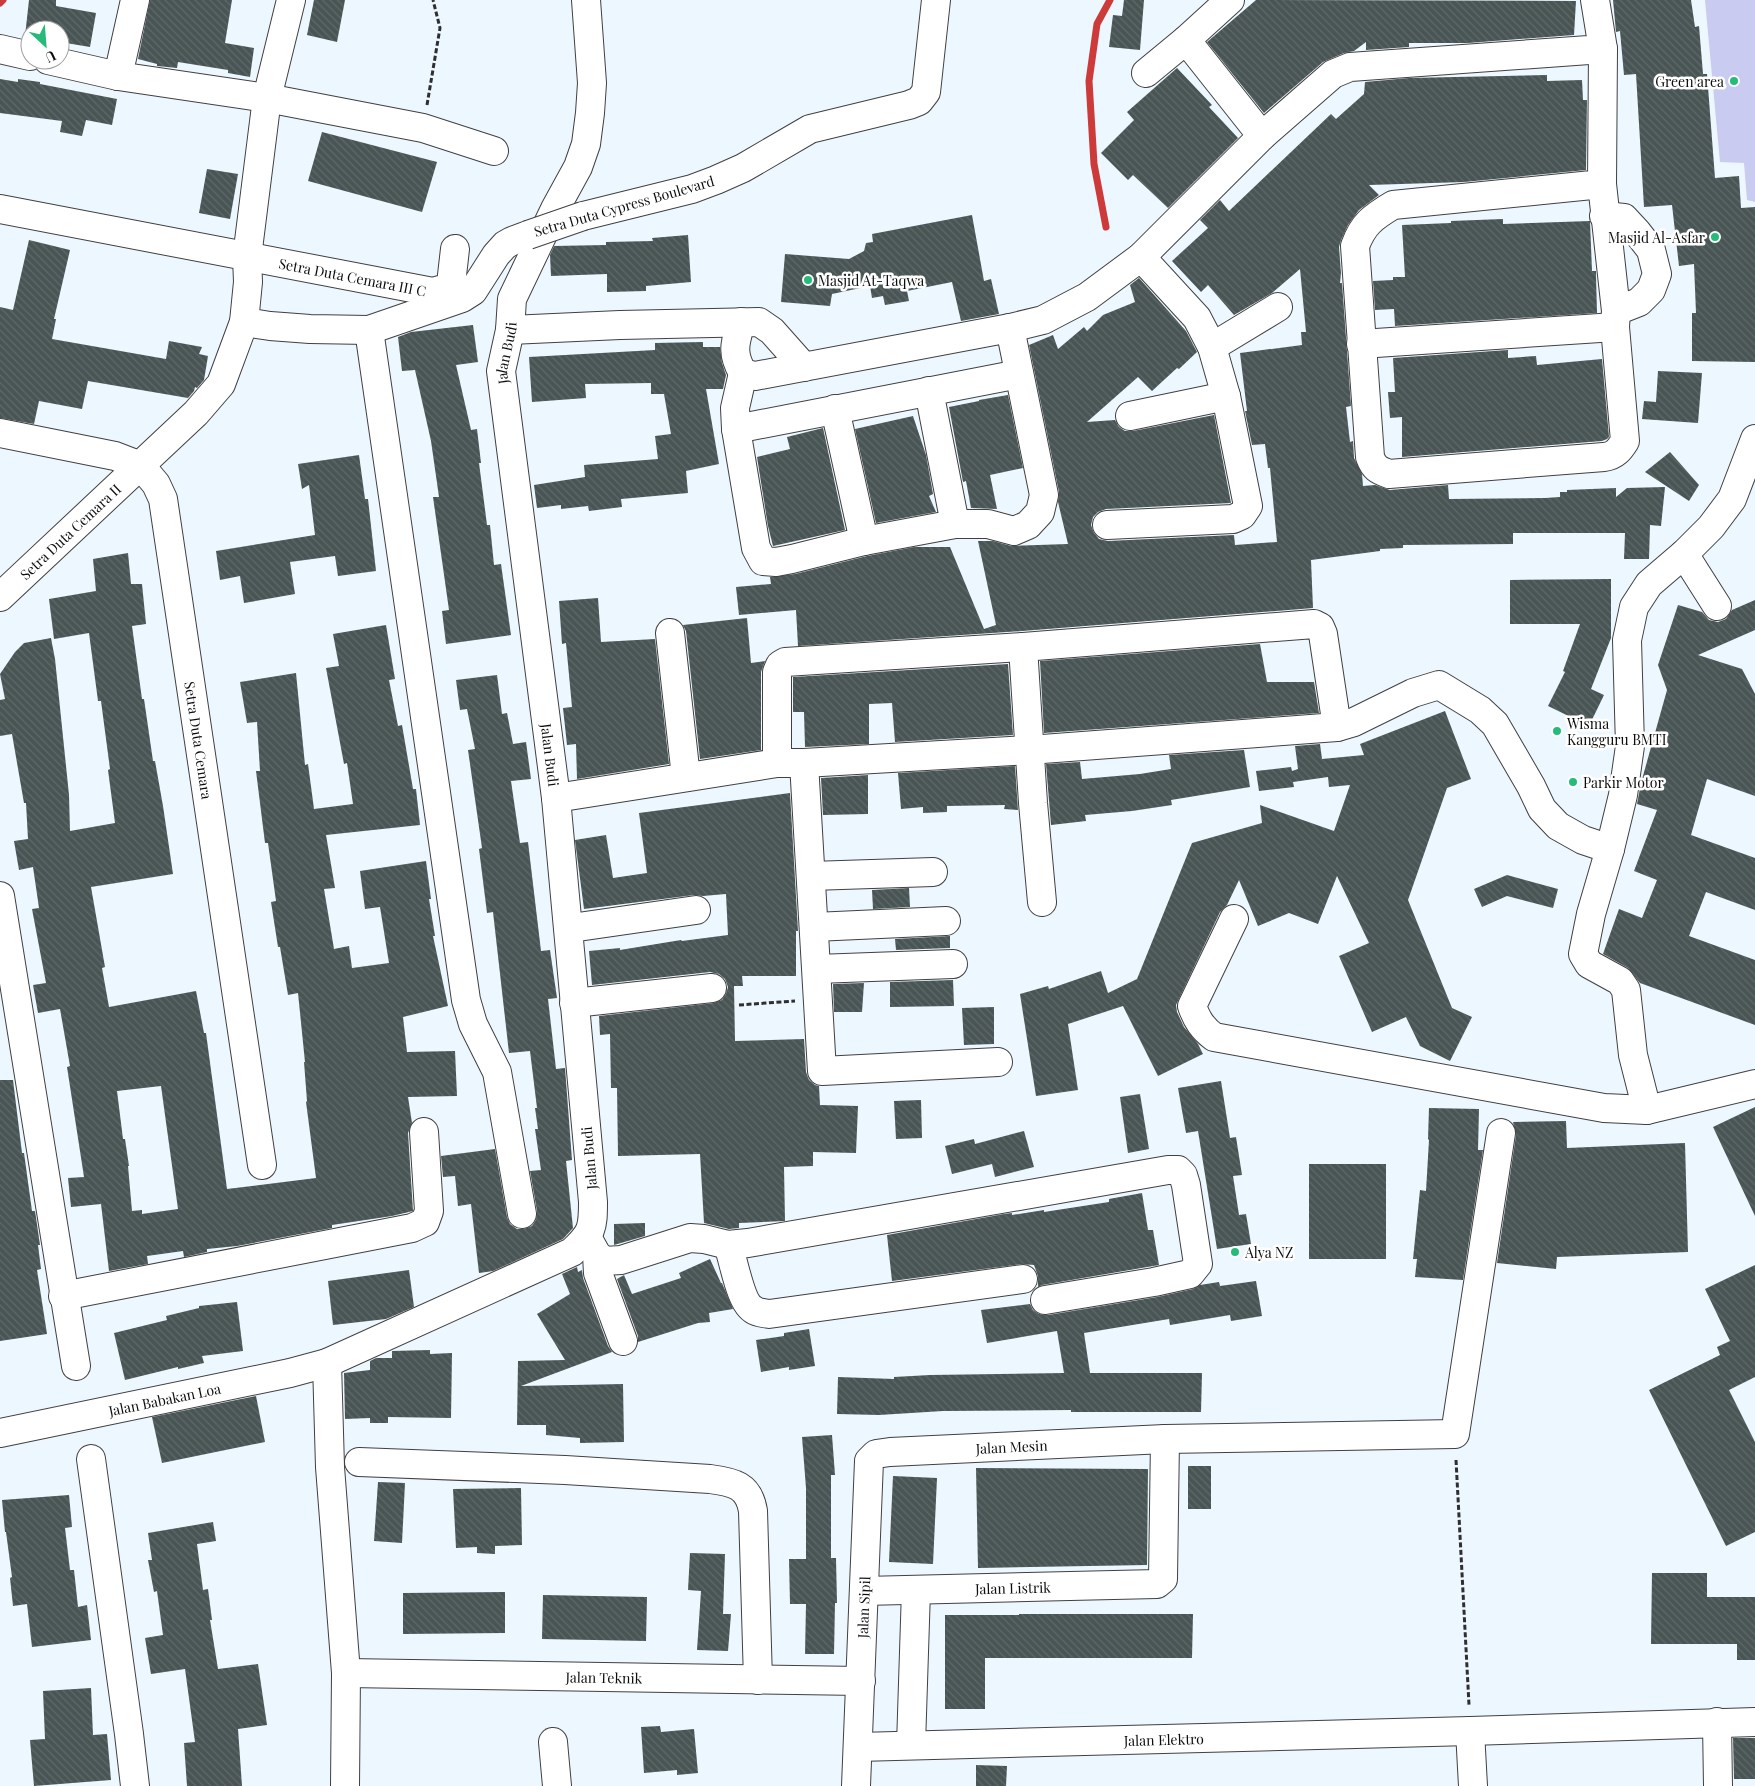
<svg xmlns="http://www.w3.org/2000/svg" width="1755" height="1786" font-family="'Playfair Display',serif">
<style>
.pitch{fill:#c9cbf0}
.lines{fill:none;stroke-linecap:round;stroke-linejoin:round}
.stream{stroke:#cc3b3a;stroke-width:7}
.building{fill:url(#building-back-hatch);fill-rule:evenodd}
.minor-casing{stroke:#404040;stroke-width:30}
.path{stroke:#2f2f2f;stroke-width:3;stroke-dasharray:5 2.5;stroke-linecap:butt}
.minor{stroke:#fff;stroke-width:28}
.minor-bridge-casing{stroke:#404040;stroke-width:30;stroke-linecap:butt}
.minor-bridge{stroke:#fff;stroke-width:28}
.poi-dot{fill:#26bb7a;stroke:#fff;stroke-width:2}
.labels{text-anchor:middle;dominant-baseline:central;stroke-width:5;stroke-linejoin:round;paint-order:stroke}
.poi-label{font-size:14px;fill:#0d0d0d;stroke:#fff;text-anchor:start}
.street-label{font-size:14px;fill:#0d0d0d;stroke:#fff}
</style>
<defs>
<pattern id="building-back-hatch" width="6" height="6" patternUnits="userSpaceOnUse" patternTransform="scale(1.25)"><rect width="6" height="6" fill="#495555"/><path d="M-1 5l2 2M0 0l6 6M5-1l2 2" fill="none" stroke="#5f6868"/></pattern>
</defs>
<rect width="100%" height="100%" fill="#edf7ff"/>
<!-- pitch -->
<path class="pitch" d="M1705,0h50v202l-8,-2 -3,-37 -24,-1z"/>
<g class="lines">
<!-- stream -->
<g class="stream">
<path d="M0,3l3,-3"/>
<path d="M1106,227l-12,-63 -5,-83 8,-57 13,-24"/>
</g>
</g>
<!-- building -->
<g class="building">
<path d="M29,0h27v6l40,7 -6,34 -30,-5v-12h-30v7l-5,-1z"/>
<path d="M150,0h82l-7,43 29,5 -4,29 -22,-4v-3l-50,-8 -1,6 -20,-2v-2l-19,-5z"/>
<path d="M314,0h31l-8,42 -30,-7z"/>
<path d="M1124,0h20l-4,50 -31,-3 4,-32 9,1z"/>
<path d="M1256,0l320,1 -2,34 -106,8h-59v4l-43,3v-8l-12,9 -10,2 -21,9 -59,51 -57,-71z"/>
<path d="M1613,0h78l4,27 4,-1 4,48h4l8,104 24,-2 2,32 14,-1v155l-63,-1v-48h4l-2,-49 -15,2 -7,-61 -28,2 -8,-133 -12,1 -4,-44 -4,1z"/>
<path d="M1177,68l35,37 -3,2 29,31 -70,70 -35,-33 -5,5 -27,-27 33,-33 -7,-8z"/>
<path d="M1547,75v6l35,-1 1,20h4l-1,70 -122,12 -95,3 10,10 -20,15 -11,15 -7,15 -2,7 2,26 -1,10h2l9,123 -5,1 4,35 3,-1 1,17 8,16 1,12 12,-1 15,5 58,-5 1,14 96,-1 15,-1v-5h7v-2l49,-2v9l11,-9 38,-1 -4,39 -11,-1 -1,34h-25l1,-26h-112v11l-110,1v3l-23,1v2l-69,9 2,48 -291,23 -224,15 -2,-36 -57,5 -3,-28 35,-3 -1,-7 25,-3 72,-18 47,-9h36l34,82 12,-4 -18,-84h15l18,5 57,-2 -10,-42 1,-10 -30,-147 24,-10 5,14 26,-22 3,4 16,-16 32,-13 -5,-17 9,-7 47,53 11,21 -18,17 -2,-1 -25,23 -14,-14 -51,45 28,-2 4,7 6,4h8l81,-16 17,88 -125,6 -8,3 -5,5 -2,8 3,8 5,6 9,2 126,-6 1,10 42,-3 -7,-74h-2l-3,-24 -13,1 -7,-34h2l-7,-58 62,-8 -1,-13h5l-6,-63 -28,24 -38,22 -26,-30 -7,7 -29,-31 36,-33 -8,-8 20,-20 9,11 102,-97 5,5 28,-25 1,-12 44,-4z"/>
<path d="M0,79l18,3v-3l22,3v2l77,15 -5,26 -26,-5 -4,16 -22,-4 2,-11 -62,-8z"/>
<path d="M322,132l115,30 -15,50 -114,-31z"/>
<path d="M207,169l31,5 -8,45 -31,-6z"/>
<path d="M972,215l12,66 7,-2 8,35 -38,7 -9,-39 -45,9 2,10 -24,4 -2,-9 -11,2 -2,-12 -38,8 -2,12 -49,-4 4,-48 64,5 15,-8 2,-8 7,-1 -1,-8z"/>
<path d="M1503,219v5l87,-3 2,50h4v5l1,37 -202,13 -1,-17 -19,1 -2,-29 20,-1v-3h12l-3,-52 49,-2v-2z"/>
<path d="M688,235l3,47 -45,4v5l-39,1v-18l-56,2 -1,-21 4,-9 52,-1v-3l47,-1 -1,-3z"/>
<path d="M29,240l41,10 -16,69h2l-4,20 114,20 3,-18 33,6 -3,7 9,2 -4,24 -7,8 -2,-1 -1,4 -6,7 -100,-17 -6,28 -43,-8 -5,23 -34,-6v-111l13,3z"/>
<path d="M473,325l5,37 -22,3 15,65 6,-1 4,34h-2l8,62h3l4,40 7,-1 10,71 -65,9 -4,-33 7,-1 -16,-113h6l-8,-56 -16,-71 -13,1 -4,-34 13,-5z"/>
<path d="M703,342v5h17l2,16 4,12 -3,14h-17l13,75 -33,7 2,22 -67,6 1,8 -33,4 -1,-5 -27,3v-4l-24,3 -3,-23 51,-8 -1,-12 74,-6 -3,-23 16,-2 -7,-40h-13v-11l-66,1 1,14 -54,4 -3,-45 126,-7v-7z"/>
<path d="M1508,350v8l28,-2 1,9 65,-6 7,78 -2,2 -5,2 -200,16v-40l-12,1 -2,-26h7l-2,-34z"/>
<path d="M1658,371l44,2 -4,50 -56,-4 2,-18 12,1z"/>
<path d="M1008,395l15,73 -33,7 7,34 -26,-1 -5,-27 -3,1 -14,-75 30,-6v-1z"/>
<path d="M913,416l13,39 7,39 -4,2 7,16 -60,11 -21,-94z"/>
<path d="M823,428l22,102 -72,16 -5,-20 -11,-69 33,-8 -3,-12z"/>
<path d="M1670,452l29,33 -10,16 -44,-29z"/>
<path d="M359,455l6,44h3l8,72 -38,5 -3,-20 -45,6 5,32 -51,9 -4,-27 -20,4 -4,-29 99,-16 -6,-50 -7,4 -4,-25z"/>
<path d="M128,553l3,31h11l4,40 -14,2 10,73h2l9,62h2l8,45 10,68 -82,13 14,80 -3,1 7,39 87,-16 8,42h2l21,156 89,-11 -10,-76 1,-1 -3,-39h1l-7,-69 -10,2 -8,-48h-2l-7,-45 5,-1 -8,-58h-3l-9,-72h4l-3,-49 -10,1 -7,-41 56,-9 9,92 3,-1 6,45 39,-5 -6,-41 -3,1 -18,-96 13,-2 -6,-32 53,-9 9,54 -6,1 9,46 4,-1 11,64h3l4,36 -94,10 9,53 -11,1 10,60 15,-3 3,22 37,-5 -9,-56 -15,2 -5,-38 66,-10 5,38h-2l6,37h-2l15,70 -45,11 4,35 48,-1 2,45 -49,1 4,26 -4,10 5,78 -21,5 -60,9v3l-95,18 -30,3v3l-23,5 -1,-6 -36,5 1,8 -39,7 -8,-67 -30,3 -3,-29 16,-1 -17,-110 3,-1 -10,-57 -22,4 -5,-28 13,-2 -14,-74 7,-1 -6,-41 -14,3 -5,-29 14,-2 -2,-36h-2l-12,-69 -12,2v-36l5,-1 -5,-25 15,-22 9,-9 27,-5 4,21 14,136 1,36 45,-8 -7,-53 2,-1 -9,-68h-3l-9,-68 -35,6 -5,-40 47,-8 -3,-32zM161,1086l17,123 -36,5v-4l-10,1 -4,-45h1l-4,-27h-2l-6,-48z"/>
<path d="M1611,579v59l-20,51 13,6 -15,31 -41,-20 17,-34 -2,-1 17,-47h-70v-44z"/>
<path d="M598,598l3,44 54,-3 14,125 -92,15 -1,-35 -9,1 -4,-37 9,-1 -6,-64 -4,1 -3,-43z"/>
<path d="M1755,600v30l-57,25 44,14 13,25v102l-48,-17 -16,56 64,23v52l-49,-18 -17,44 66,24v65l-115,-42 -12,-15 -25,-14 16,-45 23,9 15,-38 -23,-9 23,-61 -20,-6 4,-21 26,-93 -9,-25 20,-60 24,7 7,8 9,2 8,-3 6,-9z"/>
<path d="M747,618l4,45 14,-2 -4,11v78l-61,9 -14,-128 -3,-6z"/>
<path d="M1260,644l7,38h47l5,31 -275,20 -4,-72z"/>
<path d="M1008,664l5,71 -118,7 -3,-39 -23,1v40l-64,3 -1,-35h-11v-35z"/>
<path d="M497,675l5,39 5,-1 6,31 13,-2 5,37 -20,2 9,62 8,-1 13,109 9,-1 7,48 -9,1 8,70 9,-1 7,92 -6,1 7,67 -10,11 -70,32 -14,2 -8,-69 -13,2 -3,-30 -12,1 -2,-21 54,-7 12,68 3,7 7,5h7l8,-3 4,-6 1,-9 -7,-40 11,-1 -6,-41h3l-3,-21h2l-7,-57 -21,2 -16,-141 -6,1 -8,-64 3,-1 -14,-98 7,-1 -8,-40 -7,1 -4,-30z"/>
<path d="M1445,711l26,68 -24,9 -39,112 44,108 20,9 -22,44 -30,-15 -14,-29 -34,15 -33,-76 30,-13 -32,-67 -19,48 -29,-11 -31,13 -19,-46 -12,25 -7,7 -44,93 1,7 7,15 14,17 5,10 -45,22 -35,-70 -55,18 10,66 -42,6 -16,-102 28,-8 1,3 52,-18 7,22 29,-14 55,-136 70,-20 -2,-18 74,26 16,-46 -21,2 -1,-10 -35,5 1,5 -35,4 -3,-20 35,-4 1,4 6,-2 -3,-23 25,-2 2,15 42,-4 -4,-11z"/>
<path d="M1244,750l6,37 -79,13 1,5 -40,6 -47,4 1,6 -35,4 -5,-61 34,-2 2,17 58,-5 31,-5 -2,-14z"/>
<path d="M1015,766l3,44 -14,-1 1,-4 -58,1v6l-24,1v-6l-22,2 -3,-36z"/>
<path d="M868,775v39l-45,1 -2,-37z"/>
<path d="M790,793l8,138h-2v45h-54l1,10h-9l1,55 69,-2 2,33 3,8 6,5 4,1 1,19 38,1 -2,47 -43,-1v14l-29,1 1,54 -46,2v5l-10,1 -25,-6 -4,-69 -82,2 -1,-68h-6l-1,-54 -10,1 -1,-19 115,-13 8,-3 4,-6 2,-7 -3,-8 -6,-5 -9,-2 -118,13 -3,-34 31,-3v2l61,-10 1,1 46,-6 -2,-41 -23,2 -9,-1 -110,14 -9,-69 31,-5 7,43 34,-5 -8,-60z"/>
<path d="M1507,875l51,14 -5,19 -46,-12 -25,11 -8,-18z"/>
<path d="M909,888l1,19 -37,2 -1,-19z"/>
<path d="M950,936v12l-54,2 -1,-11z"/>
<path d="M953,980l1,26 -64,1v-25z"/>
<path d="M864,983l-2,29h-28l-1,-28z"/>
<path d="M994,1007v37l-30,1 -2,-37z"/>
<path d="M0,1080h13l9,73h2l8,58h3l5,34h-2l3,24 -4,1 10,64 -47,7z"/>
<path d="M1221,1081l9,57 6,-1 6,38 -9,1 6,39 7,-1 5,30 -34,5 -19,-118 -12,2 -8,-45z"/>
<path d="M1140,1094l9,55 -21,4 -8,-56z"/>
<path d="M921,1100l1,38 -26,1 -2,-38z"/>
<path d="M1755,1107v109l-42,-89z"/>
<path d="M1429,1108l50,1 -1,41h5l-20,130 -48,-3 2,-18h-4l7,-69 6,1 3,-51 -1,-1z"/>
<path d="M1566,1121l1,27 118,-5 3,109 -131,5 -1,12 -59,-6 19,-128 -3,-13z"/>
<path d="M1024,1131l10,36 -39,10 -3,-13 -40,10 -7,-28 29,-7 1,5z"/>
<rect x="1309" y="1164" width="77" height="95"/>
<path d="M1142,1193l6,37h5l6,35 -117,20 -4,2v-11l-4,-11 -13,-1 -129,17 -5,-46 117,-21 8,-1v2l32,-5v2l65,-10v-3z"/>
<path d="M645,1223v13l-31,9v-21z"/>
<path d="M710,1259l11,24h1l11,26 -24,4 1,9 -12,1 -60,19v-6l-21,-57 7,-4 8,19 49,-16 -2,-5z"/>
<path d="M1755,1265v112l-26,13 26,52v90l-29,14 -77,-156 71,-35 -3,-8 13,-6 -25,-52z"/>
<path d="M577,1267l1,5 4,-2 1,8 25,68 4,6 -91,34 102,-2 1,58 -44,1v-5l-34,-3v-10h-29l1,-64 47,-1 -28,-46 33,-20 -8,-20z"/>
<path d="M409,1270l5,37 -28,12 -53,6 -5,-44z"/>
<path d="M1256,1281l6,35 -31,5 -1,-6 -60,10 -1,-6 -85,14 6,40h112l-1,39h-130v-2l-128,1 -64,4 -42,-1 1,-37 56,2v-2l36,-2 134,-2 -7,-42 -70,12 -6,-33 49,-6 3,6 6,4 9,1 109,-18 36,-8 7,-4 19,-3 1,4z"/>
<path d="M237,1302l6,49 -41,5 2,7 -26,6v-2l-53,13 -11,-47 53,-13 -1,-4 33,-8v-2z"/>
<path d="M809,1329l6,37 -26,4v-3l-28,5 -5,-32 28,-4v-3z"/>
<path d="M430,1350v4l22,-1 -1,65 -63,-1v6h-18v-5l-25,1 -1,-46 26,-3v-9l6,-3h16v-7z"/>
<path d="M256,1396l9,46 -103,21 -10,-46z"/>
<path d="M832,1435l3,40h-4v83h5l1,45h-2l-1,51h-29l1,-50h-16l-1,-45h17v-71l-4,-51z"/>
<rect x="1188" y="1466" width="23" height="43"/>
<path d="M976,1468l172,1 -1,96 -169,3z"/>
<path d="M893,1476l44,2 -4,86 -44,-2z"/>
<path d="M378,1482l27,1 -3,60 -28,-2z"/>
<path d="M521,1488l1,57 -27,1v8l-18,-1v-6l-21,1 -3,-59z"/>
<path d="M69,1495l3,32 -7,1 5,42h4l4,37 9,-2 4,35 -59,7 -5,-43 -14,2 -3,-28 2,-1 -6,-45h-1l-3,-32z"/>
<path d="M213,1522l3,19 -19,3 6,46 5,-1 4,31h-2l8,49 40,-5 9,61 -29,4 4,57h-55l-3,-43 11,-1 -10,-73 -34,5 -6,-36 18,-3 -6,-44 -3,1 -6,-32h4l-4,-27z"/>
<path d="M690,1553l35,1 -2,60h8l-3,37 -31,-1 4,-59 -13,-1z"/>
<path d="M1652,1573h55v24h48v63h-18v-16h-86z"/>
<path d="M505,1592v41l-102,1v-41z"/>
<path d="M543,1595l104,2 -1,44 -104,-2z"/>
<path d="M1019,1614h174l-1,44h-207v51h-40v-94h74z"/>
<path d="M91,1688l2,47 14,-1 4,46 -77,6 -4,-46 15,-1 -2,-48z"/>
<path d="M660,1726l1,6 33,-3 4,44 -21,2v-5l-33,3 -3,-46z"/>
<path d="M1733,1738h22v41h-21z"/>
<path d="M976,1765l31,1 -1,20h-30z"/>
</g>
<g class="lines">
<defs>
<g id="minor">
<path d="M1230,0l-44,40 76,96"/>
<path d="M0,49l30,7"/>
<path d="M48,60l70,16 149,22 156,30 71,23"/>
<path d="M1146,73l40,-33"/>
<path d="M118,76l17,-76"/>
<path d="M1602,184l-209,21c-20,12 -30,19 -38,41l15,211c4,11 8,13 19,17l215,-17c11,-1 16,-8 21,-16l-10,-114 1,-16 -14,-127 1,-135"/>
<path id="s1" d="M0,209l433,83 14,-4 4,-4 4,-35"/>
<path d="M583,216l109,-27 24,-9 27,-12 67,-39 99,-24 10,-4 7,-9 10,-92"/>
<path d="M1604,216l20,2 13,14 14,18 6,24 -6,16 -12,12 -23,9"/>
<path d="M244,322l26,4 40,3 59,1 93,-32 11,-7 23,-36 9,-10 7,-4 16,-6"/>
<path d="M741,322c-6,21 -10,31 2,51l12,3 255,-48 33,-8 44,-23 54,-40 121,-121 71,-62 17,-7 253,-18 -8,-49"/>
<path d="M369,330l97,670 7,24 24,48 25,142"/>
<path d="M510,330l110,-5 139,-3 13,9 32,36"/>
<path d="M1361,344l254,-17"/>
<path d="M1212,347l66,-40"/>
<path d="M743,373l-8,35 1,21 20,119 7,13 13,1 16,-3 72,-18 91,-17h33l26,7 14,-6 12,-13 4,-17 -34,-167"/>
<path d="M929,391l26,133"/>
<path d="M835,409l29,132"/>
<path d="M1130,416l96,-20"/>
<path d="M736,429l283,-55"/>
<path id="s2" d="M0,433l115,23 26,10 15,18 7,15 99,666"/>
<path d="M1107,525l126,-6 9,-4 6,-9 -22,-110 -14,-49 -15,-29 -56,-61"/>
<path d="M1684,554l33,52"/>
<path id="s3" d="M0,597l196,-184 25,-29 23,-62 4,-40 -1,-25 20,-159 24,-98"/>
<path d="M670,633l16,144"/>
<path d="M1023,647l10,156 9,99"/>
<path d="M777,763v-91l3,-7 5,-3 238,-15 291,-23 6,3 3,7 14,93"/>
<path d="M804,763l18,308 176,-9"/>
<path d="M556,798l221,-35h27l225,-13 308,-23 17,-5 59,-29 26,-8 41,25 15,14 36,62 11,23 16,17 25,14 27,9"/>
<path d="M811,876l122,-4"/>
<path d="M0,896l76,470"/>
<path d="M1234,919l-42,87c5,14 10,22 22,31l390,71 43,2 108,-26"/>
<path d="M568,927h10l118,-17"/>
<path d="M814,927l132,-6"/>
<path d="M817,969l136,-5"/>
<path d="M574,1003l138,-15"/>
<path d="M1647,1110l-14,-55 -7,-65 -6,-9 -31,-17 -6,-10 8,-40 19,-65 13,-54 7,-49 -3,-106 7,-33 15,-23 35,-30 27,-27 21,-28 23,-60"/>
<path d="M587,1237l10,18 8,6 16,-1 69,-22 14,1 24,6 20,-2 420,-73h10l5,5 3,10 12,79 -8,10 -36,8 -109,18"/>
<path d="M728,1245c6,16 12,58 26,65 4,3 11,3 15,4l254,-35"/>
<path d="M597,1255l1,18 25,68"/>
<path d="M63,1296l349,-68 13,-6 4,-11 -5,-79"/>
<path d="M327,1363l3,104 16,206 -1,113"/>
<path id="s4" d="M0,1433l290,-60 37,-10 245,-111c20,-19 21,-23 21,-50l-37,-404 -55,-427 9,-41 2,-31 43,-90 23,-42 8,-23 4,-31 2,-30 -6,-83"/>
<path d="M91,1459l38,275 6,52"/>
<path d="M359,1462l206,8 145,9c23,3 39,6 43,32l5,169"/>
<path id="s5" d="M864,1591l293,-7 6,-5 2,-140"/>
<path id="s6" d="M346,1673l515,8"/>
<path d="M1717,1722l1,64"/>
<path d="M1470,1731l3,55"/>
<path d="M553,1742l4,44"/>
<path d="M911,1745l5,-155"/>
<path id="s7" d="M858,1747l612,-16 285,-9"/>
<path id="s8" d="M856,1786l13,-325 7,-7 14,-2 275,-13 290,-5 46,-301"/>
</g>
</defs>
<!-- minor casing -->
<use href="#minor" class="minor-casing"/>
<!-- path -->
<g class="path">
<path d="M427,105l13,-77 -7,-28"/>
<path d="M739,1005l56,-4"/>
<path d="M1456,1460l13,245"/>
</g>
<!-- minor -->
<use href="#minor" class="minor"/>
<defs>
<path id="minor-bridge" d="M528,235l55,-19"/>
</defs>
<!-- minor-bridge casing -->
<use href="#minor-bridge" class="minor-bridge-casing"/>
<!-- minor-bridge -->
<use href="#minor-bridge" class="minor-bridge"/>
</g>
<!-- markers -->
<g class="poi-dot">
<circle cx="1734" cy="81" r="5"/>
<circle cx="1715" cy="237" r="5"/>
<circle cx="808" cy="280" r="5"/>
<circle cx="1557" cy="731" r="5"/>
<circle cx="1573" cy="782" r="5"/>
<circle cx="1235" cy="1252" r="5"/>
</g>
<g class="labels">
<!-- poi labels -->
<g class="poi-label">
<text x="1724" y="81" text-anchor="end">Green area</text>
<text x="1705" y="237" text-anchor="end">Masjid Al-Asfar</text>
<text x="818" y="280">Masjid At-Taqwa</text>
<text x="1567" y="723">Wisma<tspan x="1567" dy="16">Kangguru BMTI</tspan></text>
<text x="1583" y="782">Parkir Motor</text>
<text x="1245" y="1252">Alya NZ</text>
</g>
<!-- street labels -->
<g class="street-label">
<text transform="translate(624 206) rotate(-16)">Setra Duta Cypress Boulevard</text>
<text stroke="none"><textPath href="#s1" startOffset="359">Setra Duta Cemara III C</textPath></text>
<text stroke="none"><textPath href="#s4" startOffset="1515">Jalan Budi</textPath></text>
<text stroke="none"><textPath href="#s3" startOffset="96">Setra Duta Cemara II</textPath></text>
<text stroke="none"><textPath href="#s2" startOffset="429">Setra Duta Cemara</textPath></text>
<text transform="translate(550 755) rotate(83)">Jalan Budi</text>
<text transform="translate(589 1158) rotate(-95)">Jalan Budi</text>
<text stroke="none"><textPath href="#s4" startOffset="168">Jalan Babakan Loa</textPath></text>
<text stroke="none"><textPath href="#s8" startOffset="471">Jalan Mesin</textPath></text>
<text stroke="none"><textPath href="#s5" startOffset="149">Jalan Listrik</textPath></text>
<text stroke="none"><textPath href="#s8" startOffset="179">Jalan Sipil</textPath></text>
<text stroke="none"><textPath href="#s6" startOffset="258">Jalan Teknik</textPath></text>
<text stroke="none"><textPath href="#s7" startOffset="306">Jalan Elektro</textPath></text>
</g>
</g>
<!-- north arrow -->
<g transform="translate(45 45) rotate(154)"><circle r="24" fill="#ffffff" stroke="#9e9e9e"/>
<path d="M0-4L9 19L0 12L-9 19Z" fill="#26bb7a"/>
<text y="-8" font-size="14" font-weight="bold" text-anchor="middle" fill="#0d0d0d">U</text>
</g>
</svg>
